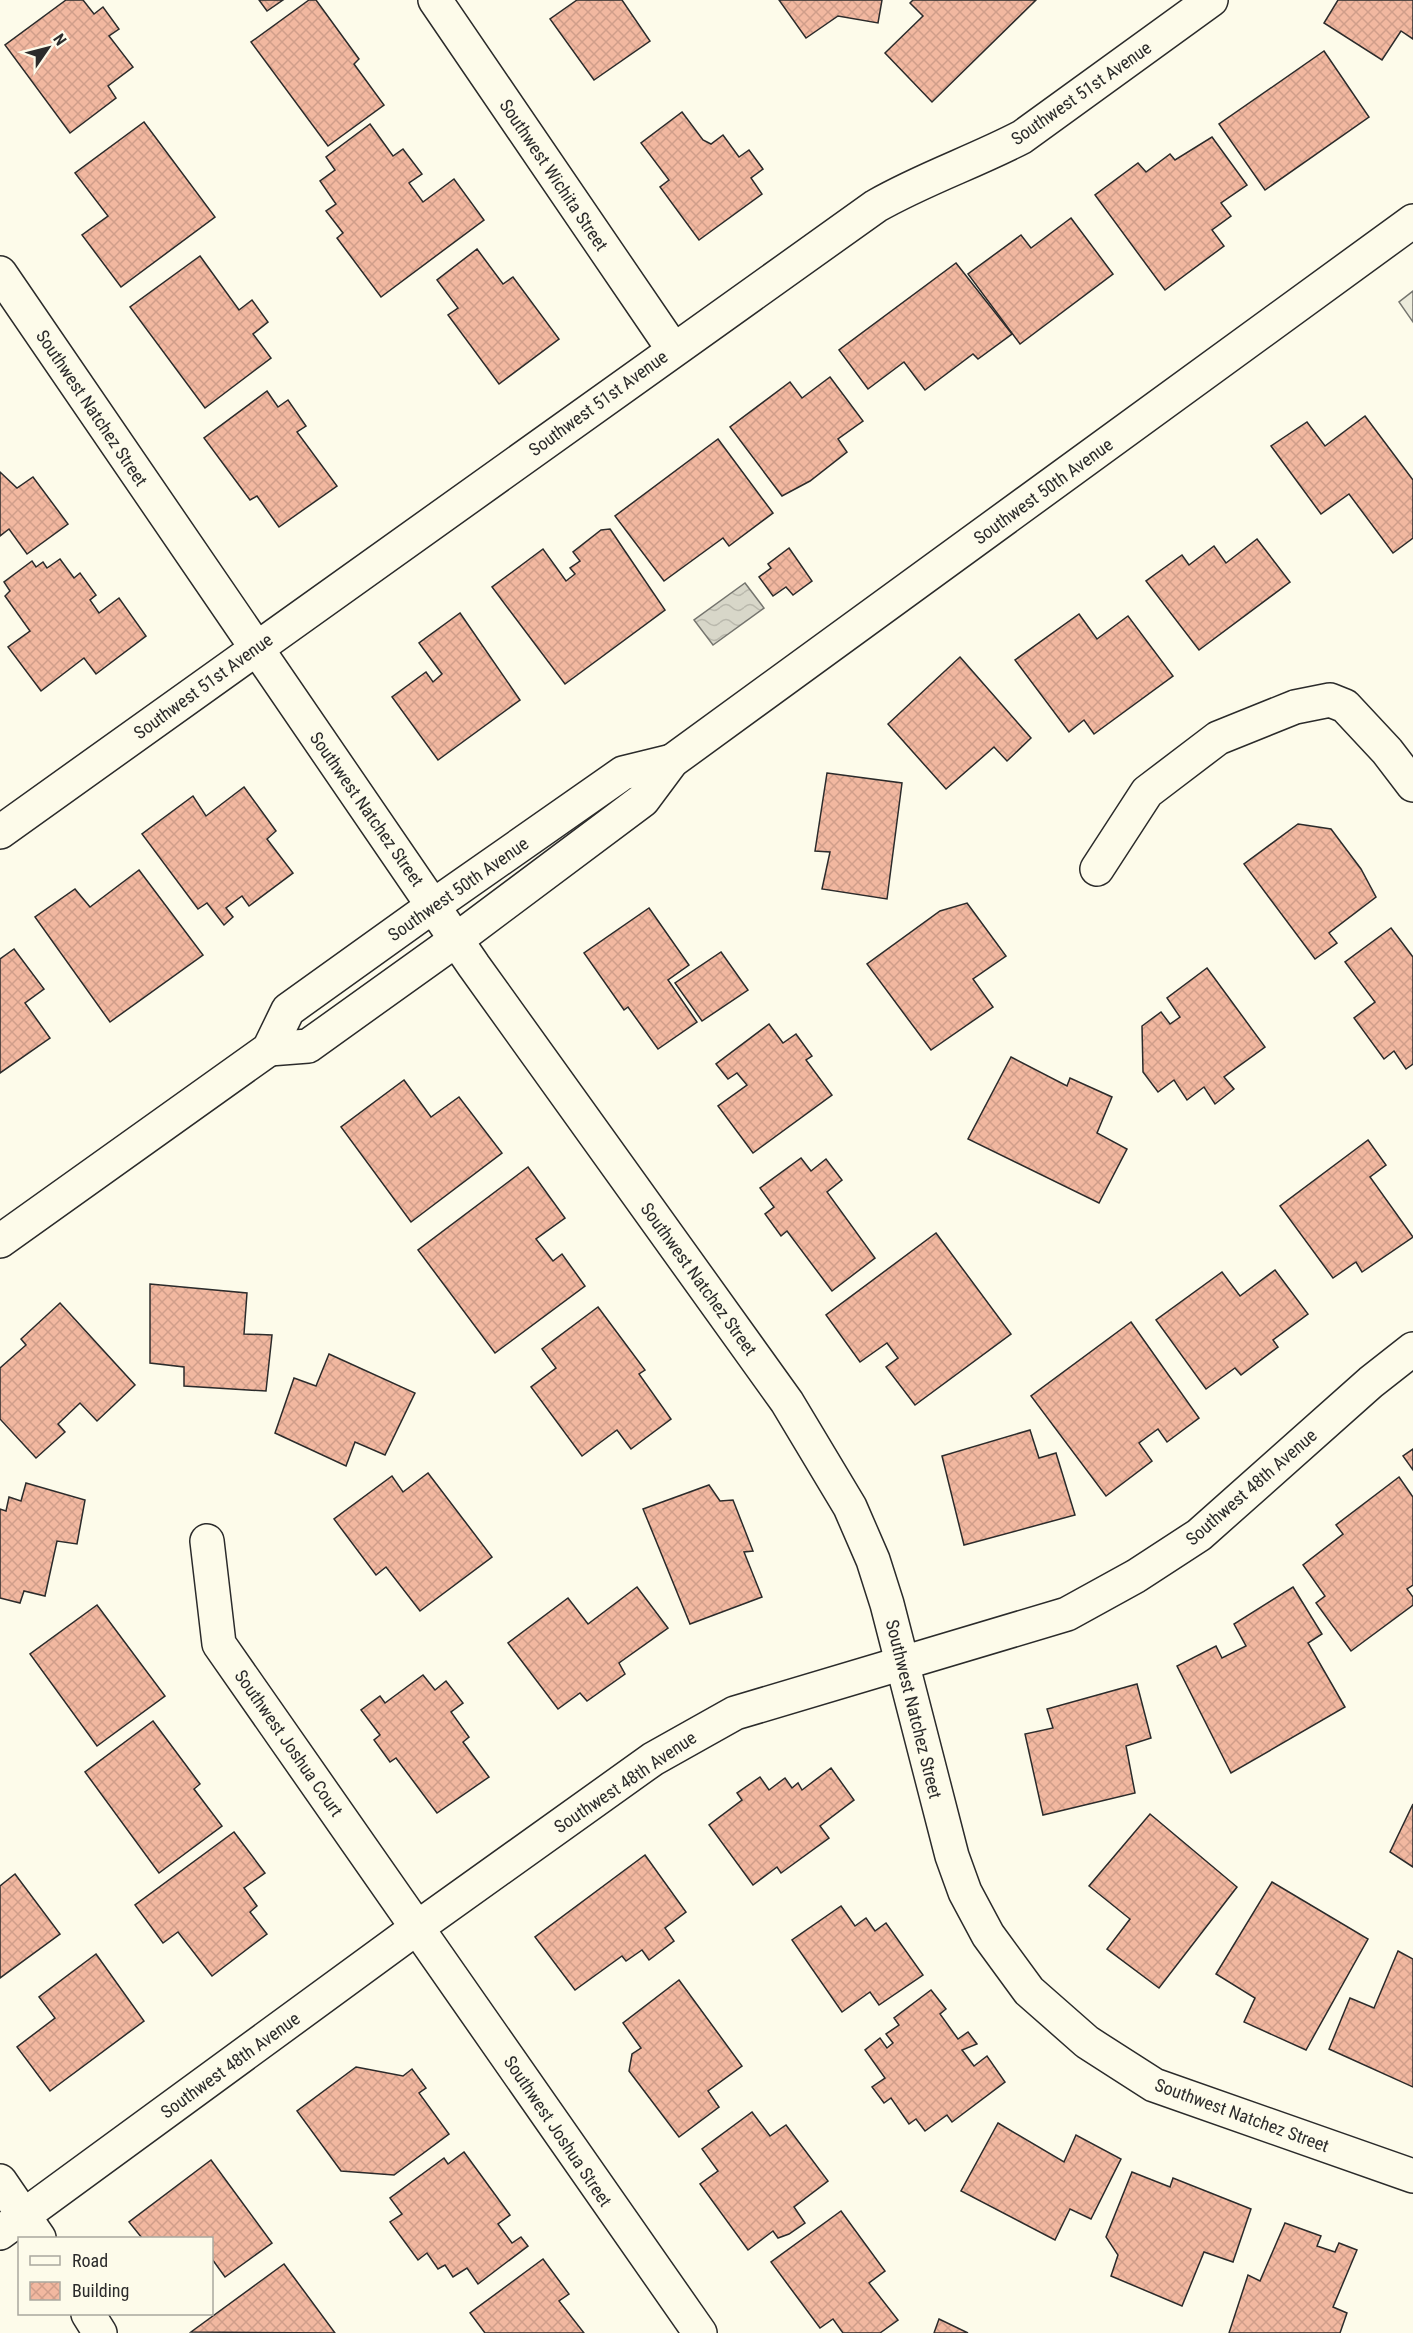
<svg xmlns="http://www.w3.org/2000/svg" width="1413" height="2333" font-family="'Roboto Condensed',sans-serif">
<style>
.park{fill:url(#park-crowns);stroke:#74746e;stroke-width:1.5}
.water{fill:url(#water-waves);stroke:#74746e;stroke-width:1.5}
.building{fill:url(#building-cross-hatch);stroke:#2b2b2b;stroke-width:1.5}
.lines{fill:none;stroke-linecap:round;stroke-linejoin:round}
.minor-casing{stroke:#2b2b2b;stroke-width:36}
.minor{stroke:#fdfbea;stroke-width:33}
.labels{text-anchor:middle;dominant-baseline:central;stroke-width:4.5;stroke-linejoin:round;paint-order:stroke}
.street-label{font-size:18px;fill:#2b2b2b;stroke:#fdfbea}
</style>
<defs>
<pattern id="park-crowns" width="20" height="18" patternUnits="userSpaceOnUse" patternTransform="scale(1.5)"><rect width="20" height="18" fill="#ecebdb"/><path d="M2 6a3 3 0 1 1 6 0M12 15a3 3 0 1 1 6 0" fill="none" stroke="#cbcabc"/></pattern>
<pattern id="water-waves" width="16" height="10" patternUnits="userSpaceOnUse" patternTransform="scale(1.5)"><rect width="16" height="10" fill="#d8d7c9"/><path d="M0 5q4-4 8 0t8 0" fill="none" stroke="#bab9ad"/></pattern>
<pattern id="building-cross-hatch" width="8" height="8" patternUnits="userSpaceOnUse" patternTransform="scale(1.5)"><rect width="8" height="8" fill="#f2b8a0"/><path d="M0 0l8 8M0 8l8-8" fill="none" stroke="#d09e8a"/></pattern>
</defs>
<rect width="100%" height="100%" fill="#fdfbea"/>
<!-- park -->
<path class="park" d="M1413,291v31l-14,-20z"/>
<!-- water -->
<path class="water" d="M745,583l19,25 -51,37 -19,-25z"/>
<!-- building -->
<g class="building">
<path d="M66,0h17l11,14 9,-7 16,22 -10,7 24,31 -25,19 8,12 -46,35 -65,-88z"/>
<path d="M259,0h24l-16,11z"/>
<path d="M309,0h7l43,59 -5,5 30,41 -56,41 -77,-104z"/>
<path d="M577,0h45l28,41 -56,39 -44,-61z"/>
<path d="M779,0h103l-4,23 -40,-7 -32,22z"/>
<path d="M913,0h123l-104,102 -47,-49 38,-37 -13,-13z"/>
<path d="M1338,0h75v39l-12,-8 -19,29 -58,-37z"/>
<path d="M1324,51l45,66 -104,73 -46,-66z"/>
<path d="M682,112l21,28 8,4 12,-9 16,22 10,-7 14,19 -12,9 11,16 -63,46 -39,-53 9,-7 -28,-37z"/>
<path d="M144,122l71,95 -94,70 -39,-52 26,-19 -33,-43z"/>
<path d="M370,124l23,32 10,-7 19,25 -13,9 14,19 31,-23 30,41 -103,77 -44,-59 6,-5 -17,-22 10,-7 -16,-23 15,-11 -9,-13z"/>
<path d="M1212,137l35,48 -26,18 10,13 -19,14 12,16 -59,44 -70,-95 43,-32 8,9 24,-18 5,6z"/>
<path d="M1071,218l42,56 -93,70 -52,-70 53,-39 10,13z"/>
<path d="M477,249l26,35 10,-7 46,62 -60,45 -51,-69 10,-7 -21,-28z"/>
<path d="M200,256l39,54 13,-10 16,22 -15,12 18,24 -66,50 -75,-101z"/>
<path d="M956,263l56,71 -34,25 -5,-5 -48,36 -21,-28 -36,27 -29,-39z"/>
<path d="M830,377l33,44 -25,18 9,13 -37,29 -28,15 -52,-69 60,-45 12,16z"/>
<path d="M267,391l11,16 10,-7 18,26 -9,6 40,54 -58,41 -22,-31 -7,4 -46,-62z"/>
<path d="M1365,416l48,64v58l-20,15 -44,-59 -28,20 -50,-68 36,-24 18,24z"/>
<path d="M718,439l55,74 -44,33 -6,-8 -59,43 -49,-65z"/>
<path d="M0,472l17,16 16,-11 35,47 -41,30 -18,-25 -9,7z"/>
<path d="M610,529l55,81 -100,74 -73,-97 51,-38 23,32 9,-7 -5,-6 10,-7 -7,-9 28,-22z"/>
<path d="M1257,539l33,43 -91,68 -53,-69 36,-26 7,10 25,-19 12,17z"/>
<path d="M789,548l23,33 -19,14 -7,-8 -13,9 -14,-19 12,-9 -3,-4z"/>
<path d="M60,559l14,19 6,-5 16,22 -6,5 9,13 20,-15 27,38 -50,38 -12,-16 -43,33 -33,-44 22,-16 -25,-35 5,-5 -6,-9 28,-21 4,6 7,-5 4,6z"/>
<path d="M460,613l60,87 -82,60 -46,-63 34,-25 7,10 9,-8 -23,-31z"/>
<path d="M1079,614l18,25 31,-23 45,60 -79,58 -10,-14 -15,12 -54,-72z"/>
<path d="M960,657l71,81 -24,23 -13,-14 -48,42 -58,-65z"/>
<path d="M827,773l75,10 -15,116 -65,-10 8,-37 -15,-1z"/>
<path d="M244,787l32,44 -9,8 26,34 -44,33 -7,-10 -16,12 7,9 -9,8 -17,-22 -9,6 -56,-75 51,-38 13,20z"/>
<path d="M1298,824l33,5 30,40 15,28 -47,36 8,10 -22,16 -71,-95z"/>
<path d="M139,870l64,85 -93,67 -75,-105 40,-28 15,18z"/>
<path d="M967,903l39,53 -33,23 20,28 -62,43 -64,-86 73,-53z"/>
<path d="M649,908l40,57 -21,15 29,42 -39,27 -30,-42 -4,3 -40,-57z"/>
<path d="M1391,928l22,29v107l-7,5 -12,-18 -10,8 -30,-41 21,-16 -30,-40z"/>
<path d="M14,949l30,40 -19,14 25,35 -50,35v-114z"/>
<path d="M721,952l27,38 -46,31 -27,-38z"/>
<path d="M1207,968l58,79 -41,30 10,12 -19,15 -11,-17 -17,13 -13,-20 -16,12 -15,-20 -1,-46 19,-14 9,12 10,-7 -13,-19z"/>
<path d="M769,1024l14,19 13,-9 16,22 -6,4 26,35 -79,58 -35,-47 29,-21 -10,-12 -9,6 -12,-15z"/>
<path d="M1011,1057l56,29 3,-8 42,19 -15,36 30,16 -28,54 -131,-64z"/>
<path d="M404,1080l27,37 28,-20 43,56 -91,69 -70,-95z"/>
<path d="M1368,1140l18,25 -16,12 43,60 -51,35 -6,-10 -23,16 -53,-72z"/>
<path d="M801,1158l10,13 15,-12 16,21 -15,12 48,66 -43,33 -45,-60 -6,5 -16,-22 9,-7 -14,-19z"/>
<path d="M528,1167l37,51 -29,21 17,22 9,-7 23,32 -90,67 -77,-103z"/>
<path d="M936,1233l75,101 -96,71 -29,-38 12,-9 -11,-15 -27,19 -34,-47z"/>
<path d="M1275,1270l33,44 -35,26 5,7 -37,28 -6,-7 -29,21 -50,-69 66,-48 18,24z"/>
<path d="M150,1284l97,9 -3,41 28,1 -6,56 -82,-5v-19l-34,-4z"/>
<path d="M60,1303l75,82 -38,36 -17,-18 -22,21 7,8 -29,26 -36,-39v-51l26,-23 -5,-6z"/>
<path d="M598,1307l47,63 -6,4 32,45 -40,30 -14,-19 -35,26 -51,-69 25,-19 -14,-19z"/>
<path d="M1131,1322l68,96 -32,24 -9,-13 -19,14 13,18 -46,35 -75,-100z"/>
<path d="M329,1354l86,39 -30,62 -30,-13 -9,24 -71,-33 19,-55 22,8z"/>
<path d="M1030,1430l9,28 17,-5 19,62 -111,30 -22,-89z"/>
<path d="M1413,1449v21l-10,-14z"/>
<path d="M428,1473l64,84 -72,54 -34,-44 -10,8 -42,-56 58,-43 11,16z"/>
<path d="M1399,1477l14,20v88l-6,4 6,8v8l-62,46 -35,-48 9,-7 -22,-31 40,-31 -7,-9z"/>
<path d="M26,1483l59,17 -8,44 -20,-3 -12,55 -21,-5 -4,12 -20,-5v-89l6,2 3,-14 12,4z"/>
<path d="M709,1485l11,16 13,-1 20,51 -9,1 18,45 -72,27 -47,-115z"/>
<path d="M637,1587l31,41 -49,35 6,11 -38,27 -7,-8 -22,16 -50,-66 60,-45 20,26z"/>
<path d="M1293,1587l29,47 -14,9 37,64 -114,66 -54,-107 39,-20 6,12 24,-12 -12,-22z"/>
<path d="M97,1605l68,91 -68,50 -67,-92z"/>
<path d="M423,1675l12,15 11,-9 17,22 -12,9 18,25 -6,5 26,35 -52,36 -41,-55 -6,4 -16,-22 6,-5 -19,-25 19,-14 5,7z"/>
<path d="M1137,1684l14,54 -25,8 9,47 -92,22 -18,-81 28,-6 -6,-19z"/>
<path d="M153,1721l47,63 -6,5 28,37 -63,47 -74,-101z"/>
<path d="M831,1768l23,32 -34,26 9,12 -48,35 -4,-6 -24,18 -44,-60 33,-25 -5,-7 23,-16 9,13 16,-12 7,10 6,-5 4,7z"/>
<path d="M1413,1804v63l-23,-15z"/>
<path d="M1150,1814l87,73 -78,101 -52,-39 23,-30 -41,-33z"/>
<path d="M234,1832l31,41 -21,15 13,18 -7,6 17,22 -55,42 -34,-44 -15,11 -28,-38z"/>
<path d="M645,1855l41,57 -21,16 9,13 -25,19 -7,-10 -16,11 -4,-5 -47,34 -40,-53z"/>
<path d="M15,1874l45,60 -60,44v-92z"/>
<path d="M1272,1882l96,57 -62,111 -62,-28 11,-24 -39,-24z"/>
<path d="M841,1906l14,20 11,-8 9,13 11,-8 37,52 -44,30 -9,-13 -28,20 -50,-72z"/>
<path d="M1398,1951l15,8v128l-84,-38 21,-51 24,10z"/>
<path d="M96,1954l48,67 -94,70 -33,-44 38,-29 -16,-21z"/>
<path d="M679,1980l63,86 -34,25 11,16 -40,30 -50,-66 3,-17 9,-6 -18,-25z"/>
<path d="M931,1990l15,19 -6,5 18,25 10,-7 9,12 -15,6 12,16 13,-10 18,26 -53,40 -5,-7 -22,16 -9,-12 -7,5 -18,-26 -7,5 -12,-16 13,-9 -20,-28 15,-12 7,10 6,-5 -7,-9 13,-9 -5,-7z"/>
<path d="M356,2067l47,9 9,-7 14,19 -7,5 30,41 -55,41 -53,-4 -44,-60z"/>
<path d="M752,2112l18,24 16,-11 42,56 -34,26 11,16 -16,11 -11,4 -5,-7 -25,19 -48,-66 18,-13 -16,-22z"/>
<path d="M998,2123l66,39 12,-27 45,24 -30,60 -21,-10 -15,31 -94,-49z"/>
<path d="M464,2152l46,63 -12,9 14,19 9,-6 7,9 -50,38 -11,-16 -14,9 -8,-12 -7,4 -11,-16 -9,7 -28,-38 12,-8 -12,-16 54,-40 4,6z"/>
<path d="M211,2160l61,83 -47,34 -13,-18v-21h-70l-13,-16z"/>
<path d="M1132,2172l38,15 3,-9 78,31 -18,53 -29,-10 -22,54 -71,-30 7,-21 -12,-18z"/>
<path d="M841,2211l44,60 -16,12 29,37 -18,13h-37l-10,-14 -13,9 -49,-66z"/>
<path d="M1285,2223l36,13 -4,10 18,6 4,-9 18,7 -24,57 14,6 -7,20h-111l19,-58 12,6z"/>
<path d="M543,2259l26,35 -10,7 25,32h-99l-15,-20z"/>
<path d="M284,2264l51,69 -144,-1z"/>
<path d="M939,2319l29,14h-34z"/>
</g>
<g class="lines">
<defs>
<g id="minor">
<path d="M435,0l238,349"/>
<path d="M0,273l474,693 313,436 63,105 23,53 14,44 65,252 13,36 23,43 41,56 58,51 67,43 259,91"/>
<path d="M0,832l876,-626c47,-27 98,-44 146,-69l189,-137"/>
<path d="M1097,869l50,-77 71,-54 77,-31 35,-7 15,6 42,45 26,34"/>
<path d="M269,1049l39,-3 148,-106 187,-140 29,-39 741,-540"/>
<path d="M0,1241l269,-192 19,-39 145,-104 190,-133 49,-12"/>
<path d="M207,1541l12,103 481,689"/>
<path d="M0,2181l39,57"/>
<path d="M0,2233l418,-306 235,-168 82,-46 332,-99 69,-38 63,-41 172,-153 42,-33"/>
<path d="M88,2314l12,19"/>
</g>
</defs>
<!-- minor casing -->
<use href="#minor" class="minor-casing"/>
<!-- minor -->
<use href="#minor" class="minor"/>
</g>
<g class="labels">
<!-- street labels -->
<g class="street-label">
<text transform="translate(1081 93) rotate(-35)">Southwest 51st Avenue</text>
<text transform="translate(554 175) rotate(56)">Southwest Wichita Street</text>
<text transform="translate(598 403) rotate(-36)">Southwest 51st Avenue</text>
<text transform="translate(92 408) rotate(56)">Southwest Natchez Street</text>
<text transform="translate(1043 491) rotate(-36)">Southwest 50th Avenue</text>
<text transform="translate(203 686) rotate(-36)">Southwest 51st Avenue</text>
<text transform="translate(367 809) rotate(55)">Southwest Natchez Street</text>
<text transform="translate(458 889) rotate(-35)">Southwest 50th Avenue</text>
<text transform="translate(699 1279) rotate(54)">Southwest Natchez Street</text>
<text transform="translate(1251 1487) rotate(-41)">Southwest 48th Avenue</text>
<text transform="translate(914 1709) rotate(76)">Southwest Natchez Street</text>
<text transform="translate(289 1743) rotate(55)">Southwest Joshua Court</text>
<text transform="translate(625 1782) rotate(-34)">Southwest 48th Avenue</text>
<text transform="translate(230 2065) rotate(-36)">Southwest 48th Avenue</text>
<text transform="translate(1242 2115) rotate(20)">Southwest Natchez Street</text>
<text transform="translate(558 2131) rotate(56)">Southwest Joshua Street</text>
</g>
</g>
<!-- legend -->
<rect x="18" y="2237" width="195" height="78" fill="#fdfbea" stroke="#a9a89e" stroke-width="1.5"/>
<rect x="30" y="2256" width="30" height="9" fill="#fdfbea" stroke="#a9a89e" stroke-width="1.5"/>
<text x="72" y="2267" font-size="18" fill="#2b2b2b">Road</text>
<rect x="30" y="2282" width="30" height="18" fill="url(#building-cross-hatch)" stroke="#a9a89e" stroke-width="1.5"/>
<text x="72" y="2297" font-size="18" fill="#2b2b2b">Building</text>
<!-- north arrow -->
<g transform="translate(48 48) rotate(55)" stroke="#fdfbea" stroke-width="4.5" paint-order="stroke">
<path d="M0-4.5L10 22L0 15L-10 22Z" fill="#2b2b2b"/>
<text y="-9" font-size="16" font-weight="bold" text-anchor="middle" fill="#2b2b2b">N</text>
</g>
</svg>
